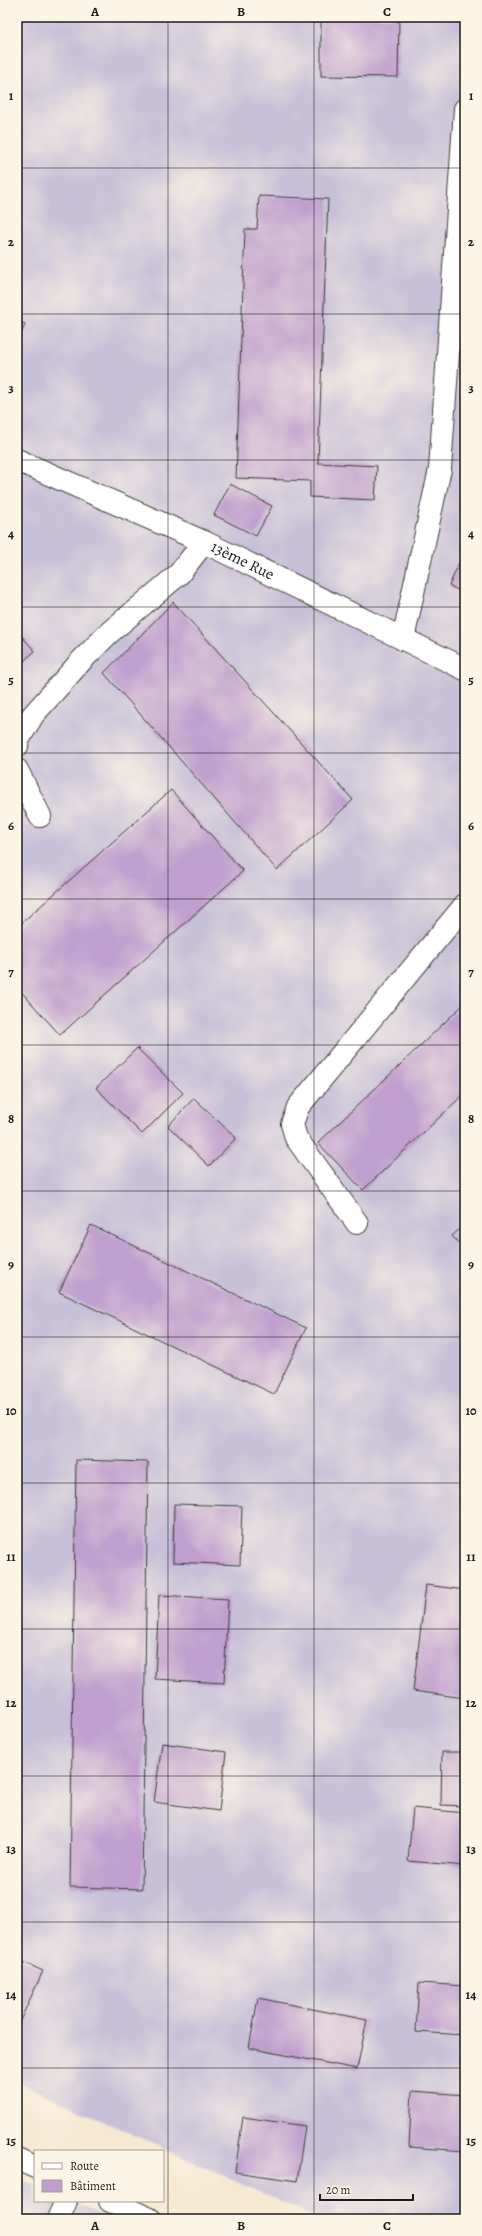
<svg xmlns="http://www.w3.org/2000/svg" width="482" height="2236" font-family="Alegreya,serif">
<style>
.industrial{fill:#c8c0d8}
.building{fill:#c09ece}
.lines{fill:none;stroke-linecap:round;stroke-linejoin:round}
.minor-casing{stroke:#3d3b37;stroke-width:24}
.minor{stroke:#fff;stroke-width:22}
.grid{fill:none;stroke:#1c1c1c;stroke-width:1;stroke-opacity:0.55}
.labels{text-anchor:middle;dominant-baseline:central;stroke-width:3.5;stroke-linejoin:round;paint-order:stroke}
.street-label{font-size:16px;fill:#1c1c1c;stroke:#fcf5e5}
.neatline{fill:none;stroke:#1c1c1c;stroke-width:1.5}
.grid-label{font-size:13px;text-anchor:middle;font-weight:bold;fill:#1c1c1c}
</style>
<rect width="100%" height="100%" fill="#fcf5e5"/>
<filter id="ink" filterUnits="userSpaceOnUse"><feTurbulence type="fractalNoise" baseFrequency=".025" numOctaves="2"/><feDisplacementMap in="SourceGraphic" scale="8" xChannelSelector="R" yChannelSelector="G"/><feConvolveMatrix kernelMatrix="1 2 1 2 8 2 1 2 1" color-interpolation-filters="sRGB"/></filter>
<filter id="wash" filterUnits="userSpaceOnUse"><feTurbulence type="fractalNoise" baseFrequency=".012" numOctaves="4" result="noise"/><feDisplacementMap in="SourceGraphic" scale="16" xChannelSelector="R" yChannelSelector="G"/><feGaussianBlur stdDeviation="0.9" result="paint"/><feColorMatrix in="noise" values="0 0 0 0 0 0 0 0 0 0 0 0 0 0 0 0 0 1.4 0 .05"/><feComposite in="paint" operator="in"/></filter>
<g filter="url(#wash)">
<rect width="100%" height="100%" fill="#f7e8d1"/>
<!-- industrial -->
<g class="industrial">
<path d="M17,17h448v2202h-146l-302,-137z"/>
<path d="M17,2177l18,8v16h37l41,18h-96z"/>
</g>
<g id="blocks">
<!-- building -->
<g class="building">
<path d="M321,17h78l-1,60 -77,-1z"/>
<path d="M259,196l69,3 -10,264 59,3 -2,34 -65,-3v-16l-74,-3 9,-249h12z"/>
<path d="M17,321l8,3 -8,21z"/>
<path d="M230,484l42,22 -16,30 -42,-21z"/>
<path d="M465,549v44l-16,-7z"/>
<path d="M173,602l180,198 -76,70 -173,-197z"/>
<path d="M17,631l18,20 -18,16z"/>
<path d="M171,790l72,81 -183,164 -43,-48v-60z"/>
<path d="M465,1003v90l-102,97 -45,-47z"/>
<path d="M137,1048l46,45 -41,41 -46,-46z"/>
<path d="M194,1098l42,40 -27,28 -41,-40z"/>
<path d="M465,1224v26l-13,-14z"/>
<path d="M91,1225l215,103 -32,66 -215,-102z"/>
<path d="M76,1460l72,2 -6,427 -72,-2z"/>
<path d="M174,1504l68,2 -2,59 -67,-3z"/>
<path d="M426,1585l39,5v108l-52,-7z"/>
<path d="M159,1595l69,4 -4,84 -69,-4z"/>
<path d="M162,1743l64,9 -7,59 -65,-9z"/>
<path d="M442,1752h23v54l-24,-1z"/>
<path d="M413,1808l52,5v53l-57,-5z"/>
<path d="M17,1959l26,12 -26,56z"/>
<path d="M419,1983l46,3v49l-49,-3z"/>
<path d="M258,1998l109,22 -10,49 -108,-21z"/>
<path d="M412,2091l53,4v56l-56,-4z"/>
<path d="M243,2117l62,9 -8,55 -62,-9z"/>
</g>
</g>
</g>
<g filter="url(#ink)">
<use href="#blocks" fill-opacity="0" stroke="#3d3b37" stroke-width="1"/>
<g class="lines">
<defs>
<g id="minor">
<path id="s1" d="M17,460l187,82 261,127"/>
<path d="M403,639l37,-170 25,-360"/>
<path d="M17,746l1,-6 15,-25 49,-55 28,-28 69,-58 25,-32"/>
<path d="M17,770l23,46"/>
<path d="M357,1223l-61,-85 -4,-14 6,-17 167,-202"/>
<path d="M17,2159l18,8"/>
<path d="M110,2201l40,18"/>
<path d="M58,2219l8,-18"/>
</g>
</defs>
<!-- minor casing -->
<use href="#minor" class="minor-casing"/>
<!-- minor -->
<use href="#minor" class="minor"/>
</g>
</g>
<!-- grid -->
<path class="grid" d="M168,17v2202M314,17v2202M17,168h448M17,314h448M17,460h448M17,607h448M17,753h448M17,899h448M17,1045h448M17,1191h448M17,1337h448M17,1483h448M17,1629h448M17,1776h448M17,1922h448M17,2068h448"/>
<g class="labels">
<!-- street labels -->
<g class="street-label">
<text stroke="none"><textPath href="#s1" startOffset="247">13ème Rue</textPath></text>
</g>
</g>
<!-- margin -->
<rect width="482" height="2236" fill="none" stroke="#fcf5e5" stroke-width="44"/>
<!-- legend -->
<rect x="34" y="2150" width="130" height="52" fill="#fcf5e5" stroke="#a29e95"/>
<rect x="42" y="2163" width="20" height="6" fill="#ffffff" stroke="#a29e95"/>
<text x="70" y="2170" font-size="12" fill="#1c1c1c">Route</text>
<rect x="42" y="2180" width="20" height="12" fill="#c09ece" stroke="#a29e95"/>
<text x="70" y="2190" font-size="12" fill="#1c1c1c">Bâtiment</text>
<!-- scale -->
<path d="M320 2194v6h93v-6" fill="none" stroke="#1c1c1c" stroke-width="2"/>
<text x="326" y="2194" font-size="12" fill="#1c1c1c" stroke="#fcf5e5" stroke-width="3" paint-order="stroke">20 m</text>
<rect x="22" y="22" width="438" height="2192" class="neatline"/>
<g class="grid-label">
<text x="95" y="16">A</text>
<text x="241" y="16">B</text>
<text x="387" y="16">C</text>
<text x="11" y="100">1</text>
<text x="471" y="100">1</text>
<text x="11" y="246">2</text>
<text x="471" y="246">2</text>
<text x="11" y="392">3</text>
<text x="471" y="392">3</text>
<text x="11" y="538">4</text>
<text x="471" y="538">4</text>
<text x="11" y="684">5</text>
<text x="471" y="684">5</text>
<text x="11" y="830">6</text>
<text x="471" y="830">6</text>
<text x="11" y="976">7</text>
<text x="471" y="976">7</text>
<text x="11" y="1123">8</text>
<text x="471" y="1123">8</text>
<text x="11" y="1269">9</text>
<text x="471" y="1269">9</text>
<text x="11" y="1415">10</text>
<text x="471" y="1415">10</text>
<text x="11" y="1561">11</text>
<text x="471" y="1561">11</text>
<text x="11" y="1707">12</text>
<text x="471" y="1707">12</text>
<text x="11" y="1853">13</text>
<text x="471" y="1853">13</text>
<text x="11" y="1999">14</text>
<text x="471" y="1999">14</text>
<text x="11" y="2145">15</text>
<text x="471" y="2145">15</text>
<text x="95" y="2230">A</text>
<text x="241" y="2230">B</text>
<text x="387" y="2230">C</text>
</g>
</svg>
